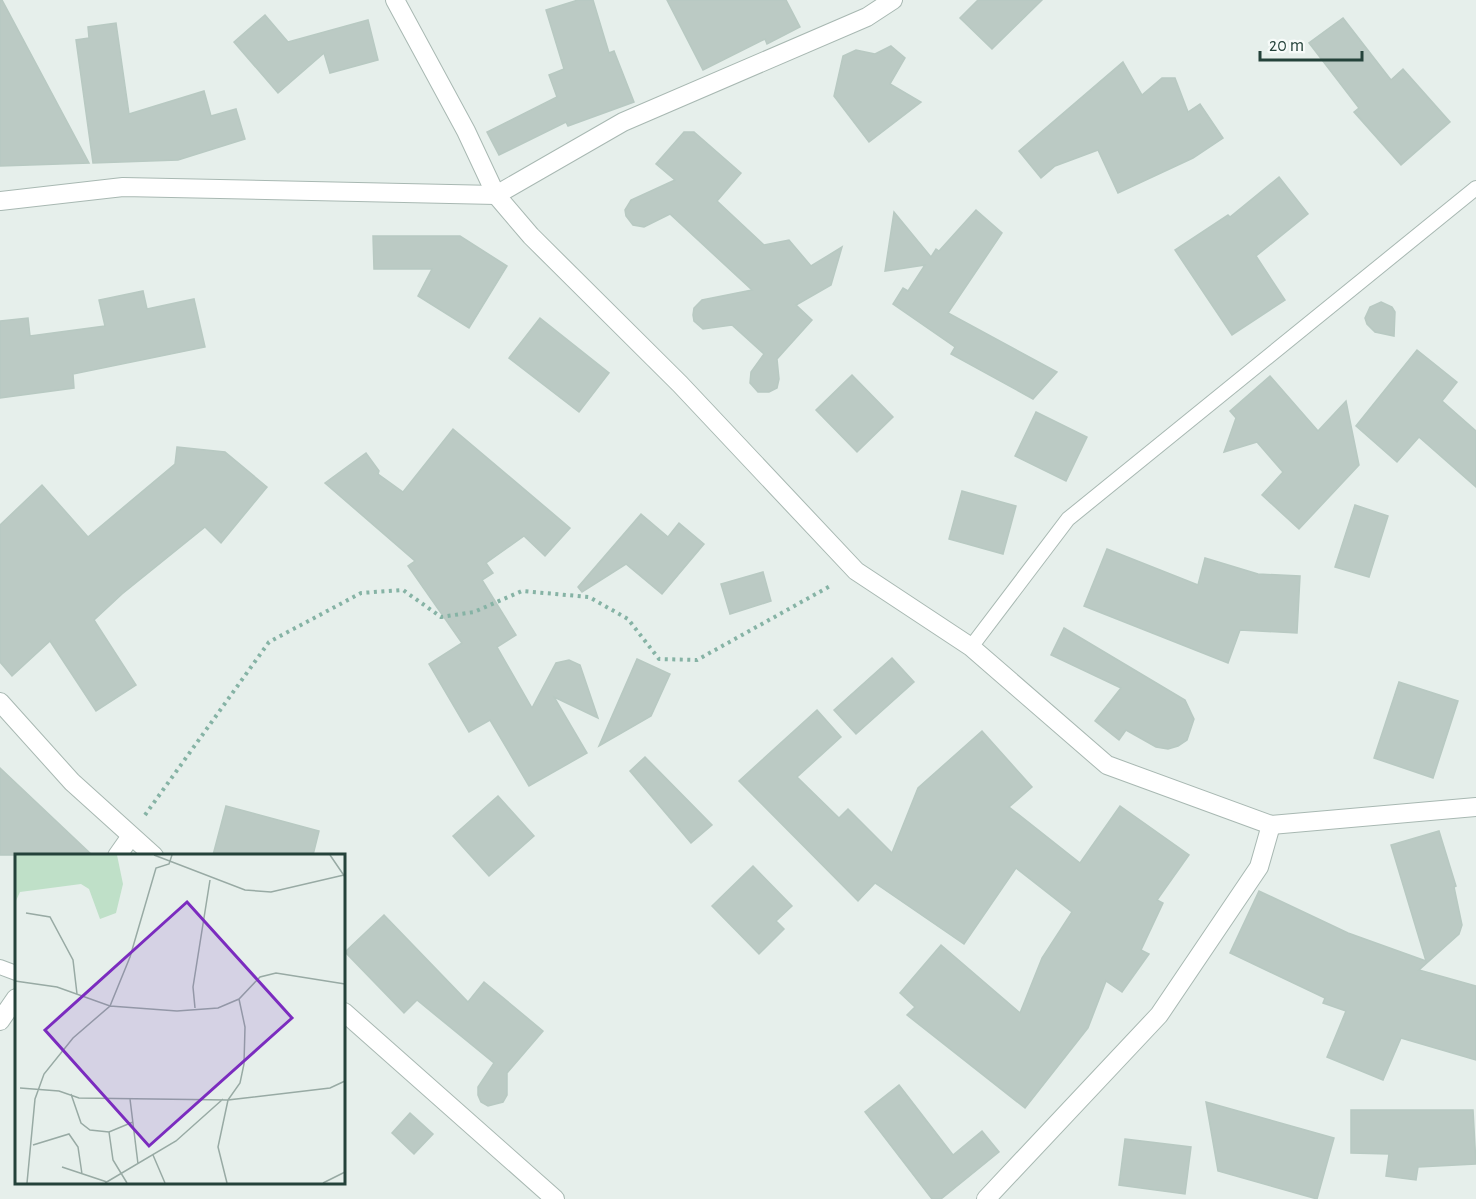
<svg xmlns="http://www.w3.org/2000/svg" width="1476" height="1199" font-family="'Alegreya Sans',sans-serif">
<style>
.building{fill:#bbcac4;stroke:#b8c9c2;stroke-width:1.5}
.lines{fill:none;stroke-linecap:round;stroke-linejoin:round}
.service-casing{stroke:#a8b8b2;stroke-width:16}
.minor-casing{stroke:#a8b8b2;stroke-width:20}
.tertiary-casing{stroke:#a8b8b2;stroke-width:20}
.path{stroke:#86b3a5;stroke-width:4;stroke-dasharray:3 4.5;stroke-linecap:butt}
.service{stroke:#fff;stroke-width:14}
.minor{stroke:#fff;stroke-width:18}
.tertiary{stroke:#fff;stroke-width:18}
.inset-road{fill:none;stroke:#98aaa4;stroke-width:1.5}
.view{fill:#7b2cbf;fill-opacity:0.15;stroke:#7b2cbf;stroke-width:3}
.inset-edge{fill:none;stroke:#24423a;stroke-width:3}
</style>
<rect width="100%" height="100%" fill="#e6efeb"/>
<!-- building -->
<g class="building">
<path d="M0,0h2l87,163 -89,3z"/>
<path d="M578,0h15l16,53 5,-2 20,51 -66,24 -2,-4 -67,33 -12,-23 70,-35 -8,-22 15,-6 -18,-59z"/>
<path d="M667,0h119l14,27 -33,17 -2,-5 -62,31z"/>
<path d="M978,0h64l-50,49 -32,-31z"/>
<path d="M265,15l23,27 80,-22 10,40 -48,13 -6,-20 -46,40 -44,-51z"/>
<path d="M1343,18l48,62 12,-11 47,53 -49,43 -47,-53 5,-4 -50,-65z"/>
<path d="M116,23l13,91 75,-23 7,25 25,-7 9,30 -67,21 -85,3 -17,-123 13,-2 -1,-11z"/>
<path d="M891,46l14,12 -15,26 31,18 -52,40 -35,-46 9,-40 13,-6 19,4z"/>
<path d="M1123,62l19,33 20,-17h13l13,34 12,-8 23,34 -30,20 -75,35 -20,-43 -43,16 -14,12 -22,-27z"/>
<path d="M684,132h10l47,41 -24,28 47,44 25,-5 22,26 31,-19 -11,38 -35,20 16,15 -35,39 2,20 -2,9 -8,4h-11l-8,-9 1,-11 13,-18 -32,-29 -29,4 -9,-8 -1,-6 1,-7 8,-8 50,-10 -82,-76 -26,13 -11,-2 -7,-9 -1,-6 6,-10 44,-20 -19,-16z"/>
<path d="M1279,177l29,37 -52,42 29,44 -53,35 -57,-85 53,-35 2,2z"/>
<path d="M976,210l26,23 -54,80 109,59 -24,27 -82,-45 4,-7 -62,-43 10,-16 5,3 17,-26 -40,6 9,-59 37,45 5,-8 3,2z"/>
<path d="M373,236h87l47,30 -38,62 -51,-32 14,-27h-58z"/>
<path d="M143,291l4,18 47,-10 11,48 -132,27 1,14 -74,10v-77l28,-3 2,18 75,-10 -6,-26z"/>
<path d="M1381,302l11,5 3,5 -1,24 -19,-4 -8,-8 -2,-6 5,-11z"/>
<path d="M540,318l69,55 -30,39 -70,-54z"/>
<path d="M1417,350l40,32 -15,19 34,30v56l-57,-50 -22,25 -41,-36z"/>
<path d="M852,375l41,42 -36,35 -41,-42z"/>
<path d="M1270,376l48,55 28,-30 13,64 -60,64 -37,-34 21,-23 -26,-30 -33,10 12,-34 -6,-7z"/>
<path d="M1036,412l51,25 -21,44 -51,-25z"/>
<path d="M453,429l117,99 -25,28 -21,-20 -38,27 7,10 -11,7 34,55 -19,12 35,61 24,-45 13,-3 11,5 18,53 -44,-21 33,56 -58,33 -39,-66 -21,12 -40,-68 33,-21 -54,-77 7,-5 -90,-78 41,-30 13,18 -1,3 25,18z"/>
<path d="M177,447l48,5 42,35 -46,56 -16,-16 -83,67 -28,26 42,65 -40,26 -46,-70 -38,35 -12,-14v-137l42,-40 46,52 87,-73z"/>
<path d="M962,491l54,15 -13,48 -54,-15z"/>
<path d="M1355,505l33,11 -19,61 -34,-10z"/>
<path d="M641,514l27,23 11,-14 25,21 -42,50 -36,-30 -44,28 -4,-5z"/>
<path d="M1107,549l91,36 7,-27 53,16 42,2 -3,57 -57,-3 -12,33 -144,-57z"/>
<path d="M763,572l8,29 -41,13 -9,-30z"/>
<path d="M1064,628l121,72 9,19 -7,21 -9,6 -10,3 -12,-2 -30,-17 -7,10 -24,-19 26,-33 -70,-33z"/>
<path d="M892,658l22,24 -58,52 -22,-24z"/>
<path d="M637,659l33,15 -19,42 -52,30z"/>
<path d="M1399,682l59,19 -25,77 -59,-20z"/>
<path d="M817,710l24,27 -44,40 42,41 9,-9 44,44 26,-65 64,-57 50,56 -23,20 71,56 40,-57 69,49 -32,45 6,3 -22,47 8,4 -27,38 -16,-11 -18,47 -63,80 -118,-93 8,-8 -15,-14 41,-48 79,68 22,-55 30,-46 -56,-44 -52,76 -89,-61 -17,18 -119,-120z"/>
<path d="M645,757l67,68 -21,18 -61,-72z"/>
<path d="M0,768l92,87h-92z"/>
<path d="M498,796l36,40 -45,40 -36,-40z"/>
<path d="M226,806l93,25 -6,24h-100z"/>
<path d="M1439,831l17,55 -2,1 8,38 -3,9 -40,36 57,16v74l-75,-22 -18,42 -56,-23 19,-46 -23,-8 2,-5 -95,-45 29,-62 89,42 78,28 -35,-116z"/>
<path d="M753,866l39,40 -16,15 8,8 -25,25 -47,-48z"/>
<path d="M384,915l84,87 16,-20 59,49 -36,42v22l-4,7 -15,4 -7,-4 -3,-7v-8l16,-24 -77,-63 -13,13 -59,-61z"/>
<path d="M899,1085l54,70 29,-24 17,21 -58,47h-9l-67,-87z"/>
<path d="M1206,1102l128,36 -17,61 -99,-28z"/>
<path d="M1351,1110h122l3,54 -58,3 -2,13 -30,-4 3,-22 -38,-1z"/>
<path d="M410,1113l23,21 -19,20 -22,-21z"/>
<path d="M1125,1139l66,8 -6,47 -66,-9z"/>
</g>
<g class="lines">
<defs>
<g id="service">
<path d="M971,647l97,-128 408,-331"/>
<path d="M0,967l16,6"/>
</g>
<g id="minor">
<path d="M0,201l123,-14 373,8 127,-73 244,-105 26,-17"/>
<path d="M0,702l72,80 82,74"/>
<path d="M117,856l14,-20"/>
<path d="M344,1012l211,187"/>
<path d="M0,1021l16,-23"/>
<path d="M986,1199l173,-184 100,-148 12,-42"/>
</g>
<path id="tertiary" d="M395,0l71,131 30,64 35,41 149,148 176,187 115,76 136,118 164,60 205,-18"/>
</defs>
<!-- service casing -->
<use href="#service" class="service-casing"/>
<!-- minor casing -->
<use href="#minor" class="minor-casing"/>
<!-- tertiary casing -->
<use href="#tertiary" class="tertiary-casing"/>
<!-- path -->
<path class="path" d="M145,815l124,-173 92,-49 42,-3 38,27 33,-5 48,-21 67,6 39,22 31,40 38,1 135,-75"/>
<!-- service -->
<use href="#service" class="service"/>
<!-- minor -->
<use href="#minor" class="minor"/>
<!-- tertiary -->
<use href="#tertiary" class="tertiary"/>
</g>
<!-- overview -->
<g transform="translate(15 854)">
<rect width="330" height="330" fill="#e6efeb"/>
<path d="M0,1h102l6,29 -7,29 -16,6 -11,-30 -8,-5 -61,8 -5,11z" fill="#bfe0c8"/>
<path class="inset-road" d="M139,1l91,35 26,2 73,-17M315,1l15,22M11,59l24,4 23,43 4,34M0,127l42,6 53,19 67,5 41,-3 21,-9 21,-22 16,-4 69,11M180,154l-2,-21 17,-107M5,234l39,3 20,7 149,2 12,-17 4,-19 1,-37 -6,-28M56,240l10,29 9,7 19,2 24,-10M115,245l8,65M94,278l4,28 14,23M18,291l36,-11 9,13 4,27M138,301l12,28M47,313l45,15M12,329l8,-84 9,-25 29,-36 37,-32 20,-49 26,-89 13,-4 3,-9M90,329l71,-42 47,-42M212,329l-9,-36 10,-47 102,-12 15,-7M308,329l22,-11"/>
<path class="view" d="M172,48l105,116 -143,128 -104,-116z"/>
<rect width="330" height="330" class="inset-edge"/>
</g>
<!-- scale -->
<path d="M1260 51v9h102v-9" fill="none" stroke="#24423a" stroke-width="3"/>
<text x="1269" y="51" font-size="18" fill="#24423a" stroke="#f7fbf9" stroke-width="4.5" paint-order="stroke">20 m</text>
</svg>
